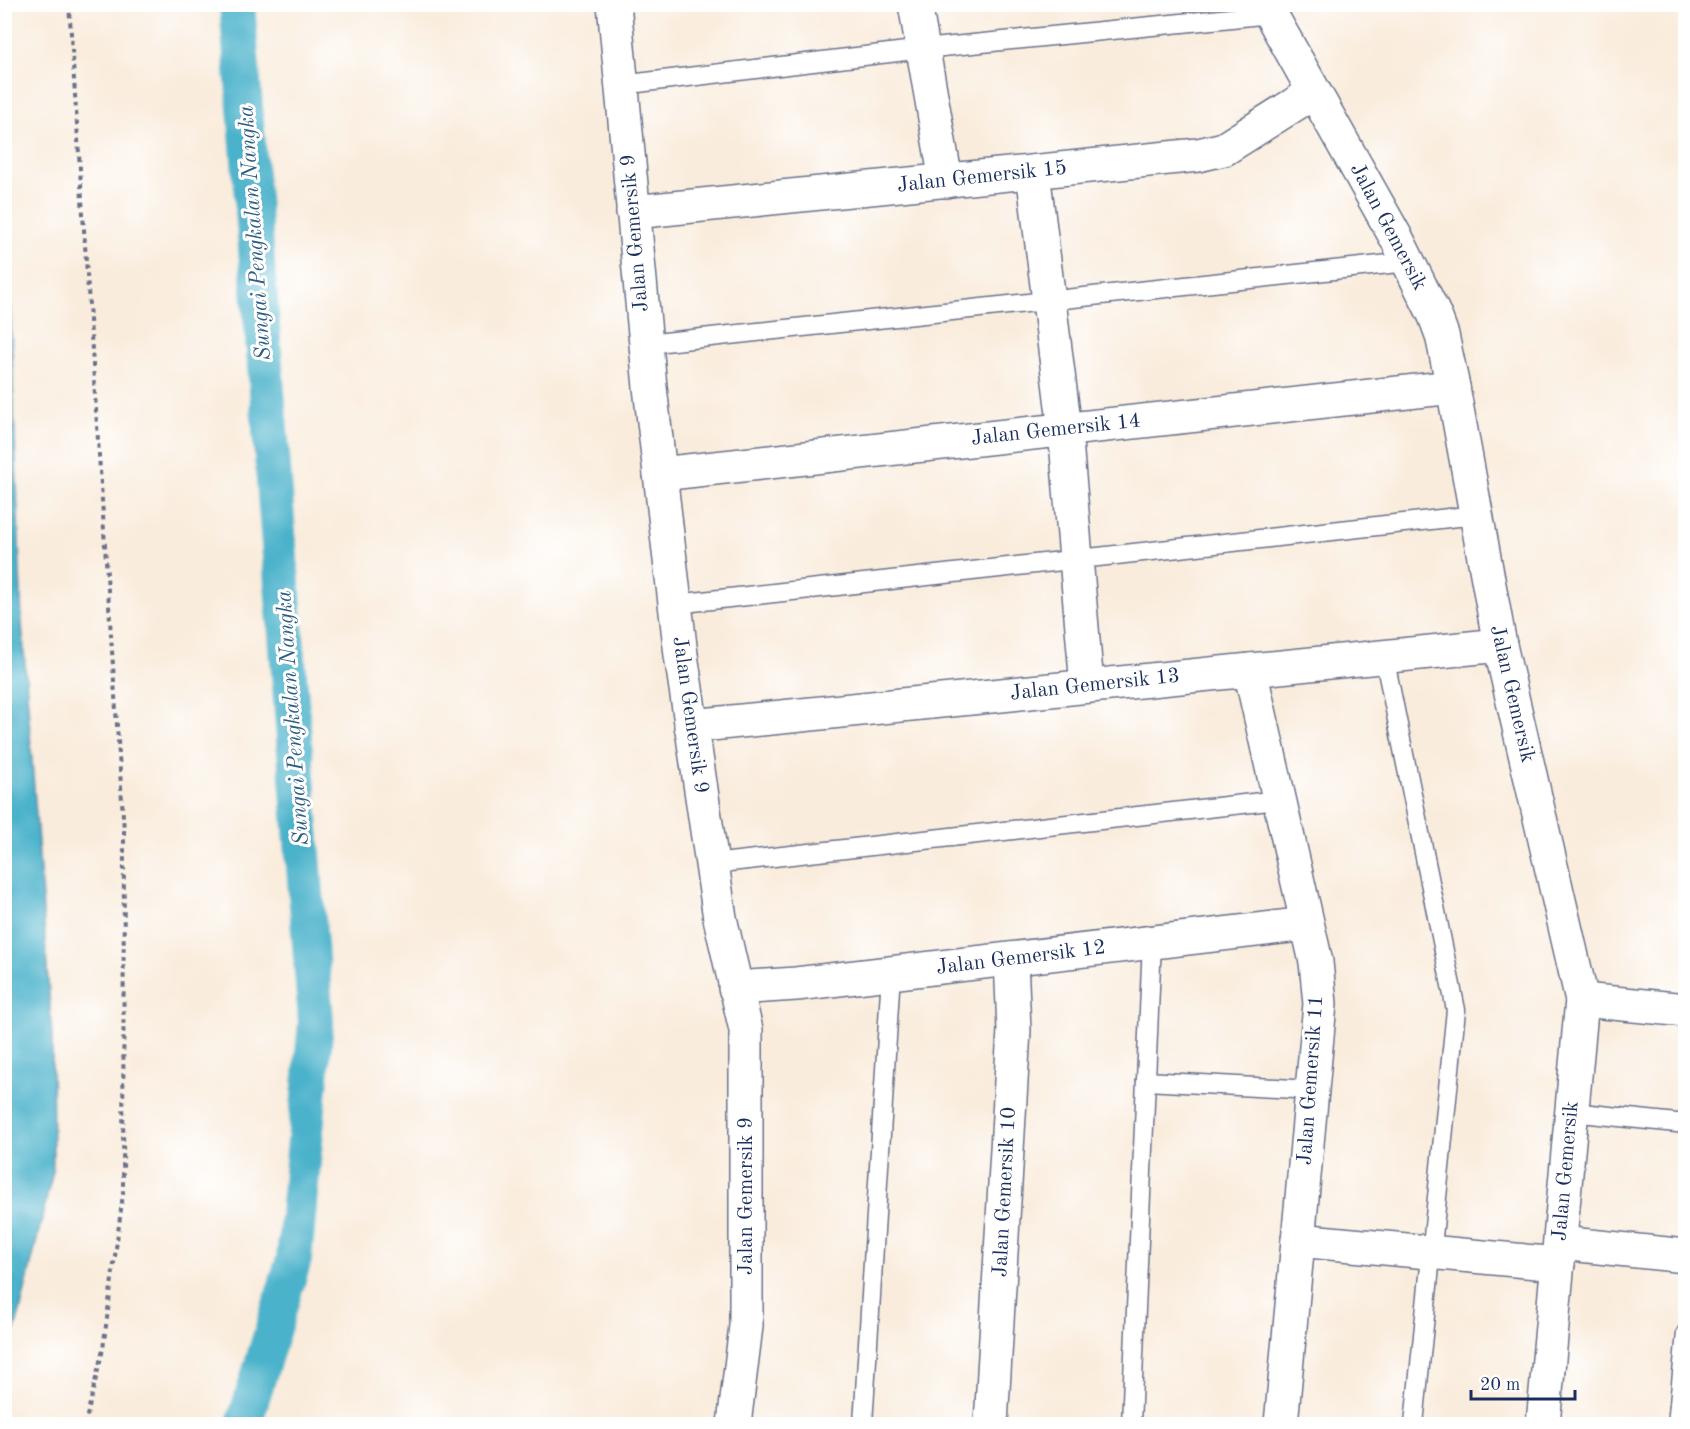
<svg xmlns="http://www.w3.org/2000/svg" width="1690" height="1429" font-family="'Old Standard TT',serif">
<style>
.water{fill:#4cb2cb;stroke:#347094;stroke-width:1.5}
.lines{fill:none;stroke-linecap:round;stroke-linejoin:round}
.canal{stroke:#4cb2cb;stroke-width:36}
.service-casing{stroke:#69718a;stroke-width:21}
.minor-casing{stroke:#69718a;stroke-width:36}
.path{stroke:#69718a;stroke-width:4;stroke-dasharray:4.5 4.5;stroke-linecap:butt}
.service{stroke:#fff;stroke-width:18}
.minor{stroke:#fff;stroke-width:33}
.labels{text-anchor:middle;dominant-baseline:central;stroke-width:6;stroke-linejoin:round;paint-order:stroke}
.street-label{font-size:21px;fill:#1b2f5e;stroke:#fff}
.water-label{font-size:22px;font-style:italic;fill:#2c5d84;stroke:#fff}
</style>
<rect width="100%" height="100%" fill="#fff"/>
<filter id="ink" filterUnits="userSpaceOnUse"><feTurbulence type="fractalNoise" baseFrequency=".0167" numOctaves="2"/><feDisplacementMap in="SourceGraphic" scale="12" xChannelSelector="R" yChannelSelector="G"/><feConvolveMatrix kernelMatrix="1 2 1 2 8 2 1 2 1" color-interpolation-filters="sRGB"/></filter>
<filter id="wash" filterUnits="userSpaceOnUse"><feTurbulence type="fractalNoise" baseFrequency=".008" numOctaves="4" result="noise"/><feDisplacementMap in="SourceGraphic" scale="24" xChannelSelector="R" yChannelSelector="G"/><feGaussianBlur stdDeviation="1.35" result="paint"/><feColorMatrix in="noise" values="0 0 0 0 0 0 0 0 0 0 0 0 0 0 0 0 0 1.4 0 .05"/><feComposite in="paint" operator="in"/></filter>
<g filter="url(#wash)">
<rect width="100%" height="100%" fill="#f9ecdc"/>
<!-- water -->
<path class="water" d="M4,140l18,483 30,412 1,136 -33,141 -15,50z"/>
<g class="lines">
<!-- canal -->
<path class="canal" d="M237,4l79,1018 -22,237 -50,165"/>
</g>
</g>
<g filter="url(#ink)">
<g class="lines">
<defs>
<g id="service">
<path d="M621,85l302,-36 348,-35"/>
<path d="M646,344l762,-82"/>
<path d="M675,604l801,-89"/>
<path d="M1384,656l72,354 -42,414"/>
<path d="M712,864l567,-64"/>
<path d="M1146,1081l166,9"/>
<path d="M1572,1112l114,12"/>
<path d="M863,1424l28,-451"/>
<path d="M1131,1424l21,-482"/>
<path d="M1677,1424l9,-91"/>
</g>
<g id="minor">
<path d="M614,4l36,383 31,268 39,263 26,112v296l-12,98"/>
<path d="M915,4l31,177"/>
<path d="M1265,4l133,237 37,75 7,19 11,52 47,258 82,355 -39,424"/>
<path d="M1033,172l32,258 22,256"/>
<path d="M633,212l565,-57 26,-6 90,-57"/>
<path d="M660,474l793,-87"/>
<path d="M1250,670l66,292 4,42 -39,420"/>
<path d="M691,726l809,-81"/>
<path d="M735,988l61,-4 511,-60"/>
<path d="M1582,1000l104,10"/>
<path d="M1298,1240l260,24"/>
<path d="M1560,1243l126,13"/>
<path d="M991,1424l23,-394 -3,-71"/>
</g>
</defs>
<!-- service casing -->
<use href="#service" class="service-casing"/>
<!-- minor casing -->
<use href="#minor" class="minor-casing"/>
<!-- path -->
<path class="path" d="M69,4l55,827 -1,363 -20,155 -18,75"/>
<!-- service -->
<use href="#service" class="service"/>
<!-- minor -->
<use href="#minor" class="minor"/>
</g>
</g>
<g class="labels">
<!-- street labels -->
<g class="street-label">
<text transform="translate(982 177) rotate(-6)">Jalan Gemersik 15</text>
<text transform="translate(1388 227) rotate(62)">Jalan Gemersik</text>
<text transform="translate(635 233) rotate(-95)">Jalan Gemersik 9</text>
<text transform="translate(1056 430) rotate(-6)">Jalan Gemersik 14</text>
<text transform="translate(1095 685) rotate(-6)">Jalan Gemersik 13</text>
<text transform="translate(1512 694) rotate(77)">Jalan Gemersik</text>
<text transform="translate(690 715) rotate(82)">Jalan Gemersik 9</text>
<text transform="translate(1021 958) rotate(-7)">Jalan Gemersik 12</text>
<text transform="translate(1311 1080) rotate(-86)">Jalan Gemersik 11</text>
<text transform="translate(1566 1171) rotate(-85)">Jalan Gemersik</text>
<text transform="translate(1005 1192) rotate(-87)">Jalan Gemersik 10</text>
<text transform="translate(746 1196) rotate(-90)">Jalan Gemersik 9</text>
</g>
<!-- water labels -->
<g class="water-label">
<text transform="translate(255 233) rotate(-94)">Sungai Pengkalan Nangka</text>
<text transform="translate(293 718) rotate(-94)">Sungai Pengkalan Nangka</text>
</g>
</g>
<!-- margin -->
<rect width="1690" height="1429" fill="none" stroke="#fff" stroke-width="24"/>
<!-- scale -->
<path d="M1471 1390v9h104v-9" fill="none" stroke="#1b2f5e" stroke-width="3"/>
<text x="1480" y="1390" font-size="18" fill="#1b2f5e" stroke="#ffffff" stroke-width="4.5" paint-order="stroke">20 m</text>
</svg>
